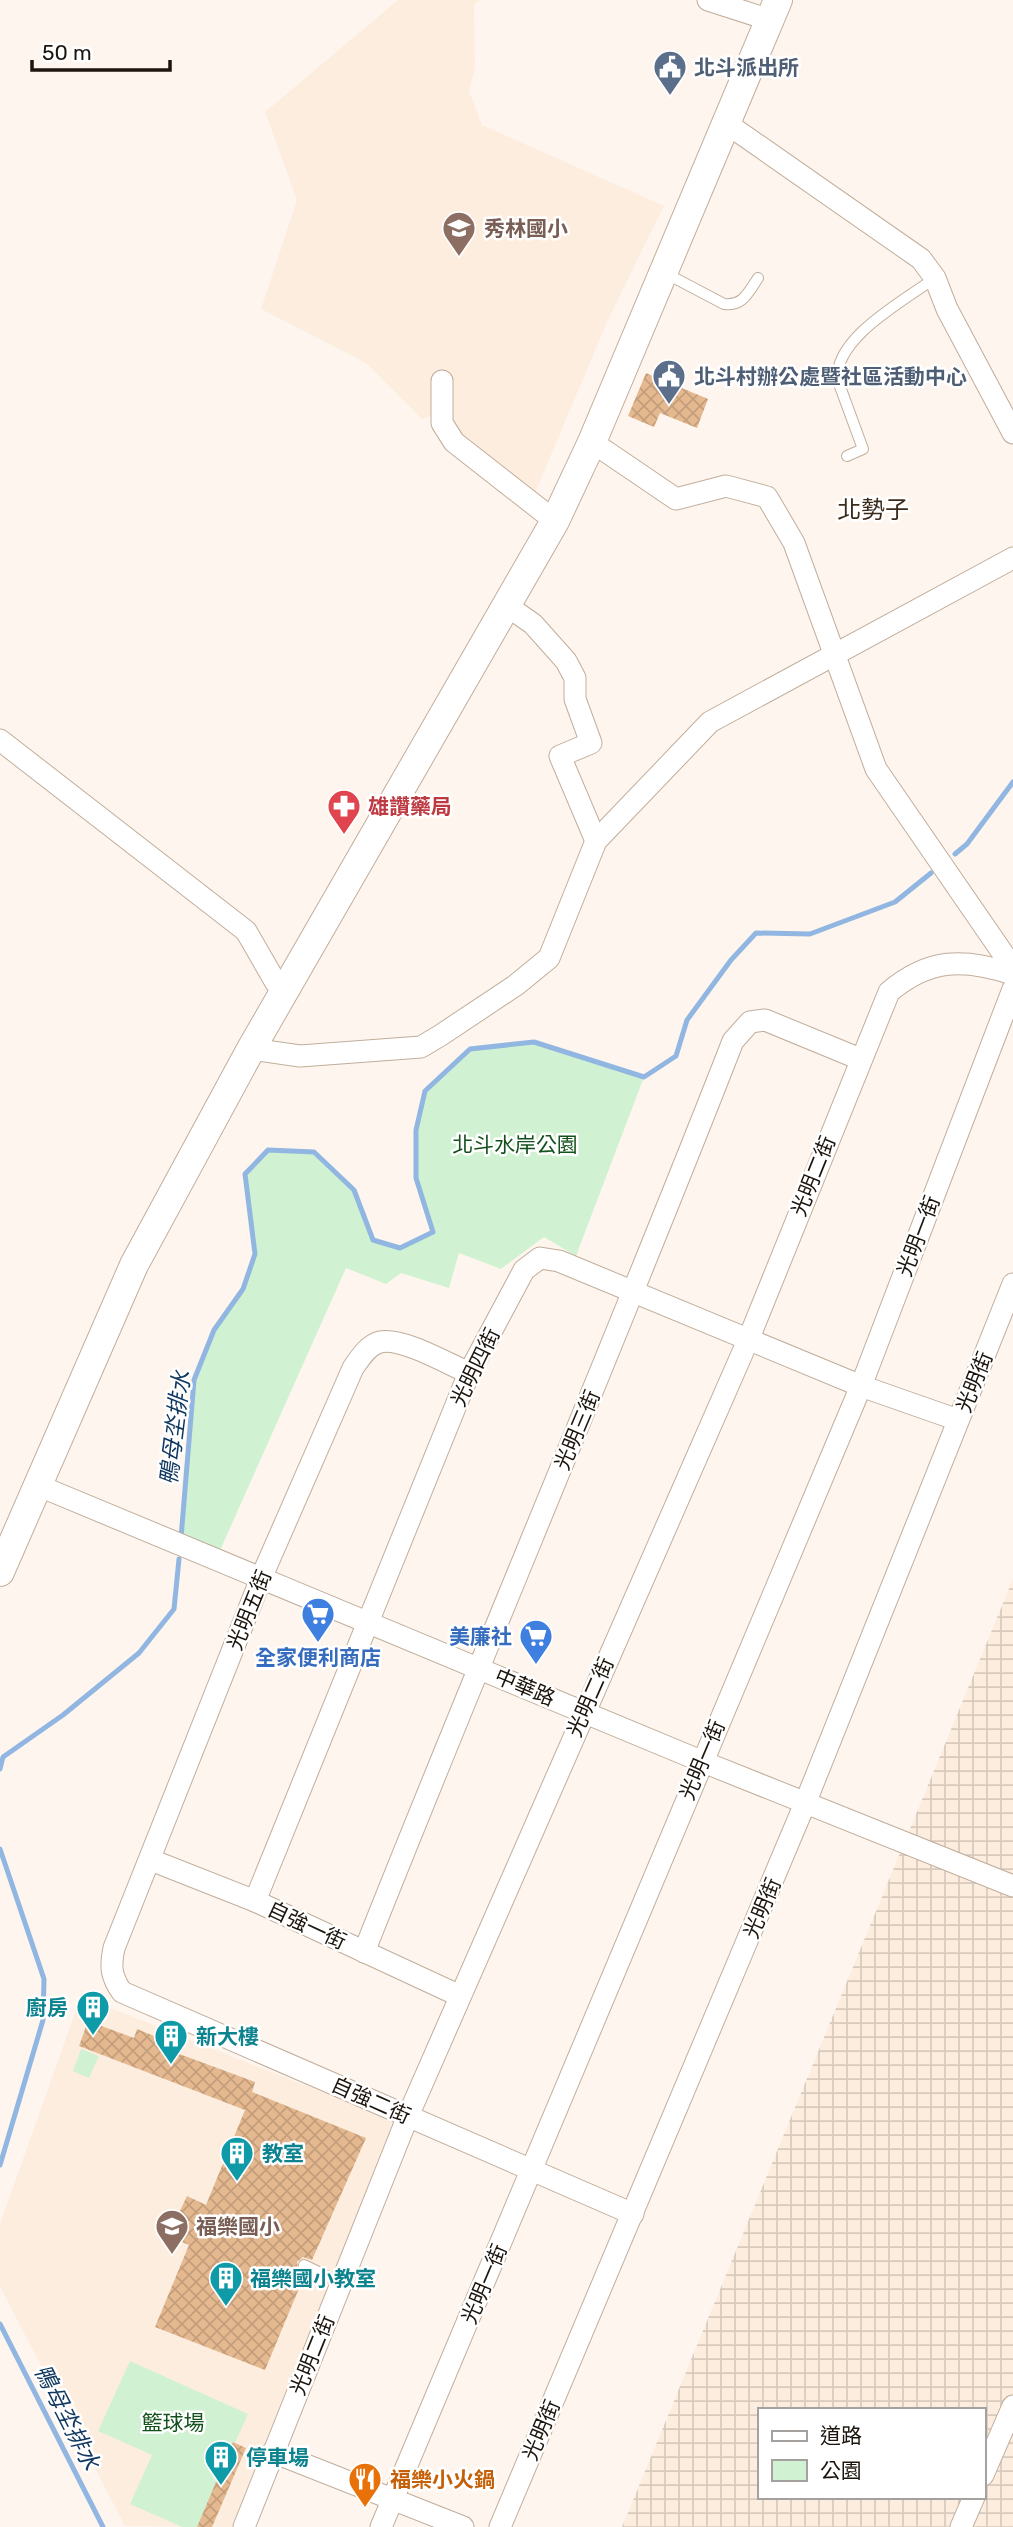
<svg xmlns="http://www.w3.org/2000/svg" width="1013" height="2527" font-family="Rubik,'Noto Sans TC',sans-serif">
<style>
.built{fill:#fdedde}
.industrial{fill:url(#industrial-grid);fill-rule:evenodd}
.park{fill:#d1f2d2}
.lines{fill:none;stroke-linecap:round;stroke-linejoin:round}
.stream{stroke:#91b6e1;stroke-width:5}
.building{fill:url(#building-cross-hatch)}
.service-casing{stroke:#c1ad9b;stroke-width:12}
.minor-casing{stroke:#c1ad9b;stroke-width:23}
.secondary-casing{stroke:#c1ad9b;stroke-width:30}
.service{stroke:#fff;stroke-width:10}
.minor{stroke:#fff;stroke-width:21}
.secondary{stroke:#fff;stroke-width:28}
.labels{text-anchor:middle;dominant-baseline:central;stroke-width:5;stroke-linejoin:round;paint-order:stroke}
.service-label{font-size:21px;font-weight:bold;fill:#4e5e75;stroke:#fff;text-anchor:start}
.education-label{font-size:21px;font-weight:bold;fill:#785e54;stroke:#fff;text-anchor:start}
.health-label{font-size:21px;font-weight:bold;fill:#be3a42;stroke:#fff;text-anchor:start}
.park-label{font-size:21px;fill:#14511c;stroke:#fff}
.street-label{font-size:21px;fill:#1c150e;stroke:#fff}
.shop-label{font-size:21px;font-weight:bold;fill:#366cbe;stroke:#fff;text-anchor:end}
.culture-label{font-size:21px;font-weight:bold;fill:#0d838f;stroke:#fff;text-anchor:start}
.food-label{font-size:21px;font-weight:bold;fill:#c56008;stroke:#fff;text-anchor:start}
.water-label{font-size:23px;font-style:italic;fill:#10375f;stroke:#fff}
.quarter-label{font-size:24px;fill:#3b2b1d;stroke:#fff}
</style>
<defs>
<pattern id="industrial-grid" width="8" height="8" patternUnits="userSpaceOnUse" patternTransform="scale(1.75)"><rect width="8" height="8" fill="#fdedde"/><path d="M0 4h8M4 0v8" fill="none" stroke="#d8cabd"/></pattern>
<pattern id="building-cross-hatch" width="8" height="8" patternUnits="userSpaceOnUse" patternTransform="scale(1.75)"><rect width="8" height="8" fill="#e5b990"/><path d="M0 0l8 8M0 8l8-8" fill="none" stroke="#c49e7b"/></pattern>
</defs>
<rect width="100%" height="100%" fill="#fef6ee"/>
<!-- built -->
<g class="built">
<path d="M398,0h82l-6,5 1,63 -6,23 13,34 182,81 -56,114 -73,173 -100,-79 -13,5 -56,-56 -105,-54 36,-109 -32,-88z"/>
<path d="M81,1996l318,127 -167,404 -107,-1 -125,-239v-63z"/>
</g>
<!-- industrial -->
<path class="industrial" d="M1013,1579v948h-391zM759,2410h224v87h-224z"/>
<!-- park -->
<g class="park">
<path d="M534,1042l110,35 -68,179 -32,-19 -43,32 -42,-16 -10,35 -48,-15 -15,11 -40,-16 -128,287 -37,-14 13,-161 19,-48 31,-45 11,-33 -10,-80 23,-24 47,4 39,36 19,50 27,8 33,-16 -17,-54 2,-57 7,-30 45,-42z"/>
<path d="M81,2049l18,7 -10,22 -16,-7z"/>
<path d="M130,2361l118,53 -51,113h-15l-52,-23 22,-49 -54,-24z"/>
</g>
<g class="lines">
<!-- stream -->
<g class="stream">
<path d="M955,854l12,-10 46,-62"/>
<path d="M181,1538l13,-158 20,-50 29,-41 12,-35 -10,-80 23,-24 46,2 40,38 19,50 27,8 33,-16 -17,-54v-48l9,-39 45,-42 64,-7 110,35 32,-21 11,-36 44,-60 25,-27 54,1 85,-32 36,-29"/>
<path d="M0,1769l3,-12 60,-42 76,-62 35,-44 5,-50"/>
<path d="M0,1849l44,130 -1,41 -43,145"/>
<path d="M0,2324l103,203"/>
</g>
</g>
<!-- building -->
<g class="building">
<path d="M646,373l62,26 -11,29 -37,-15 -6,14 -26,-11z"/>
<path d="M88,2021l46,17 3,-9 22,9 -4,7 100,37 -3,10 114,46 -54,122 -9,-3 -6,5 1,8 7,4 -40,96 -110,-43 34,-82 -21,-9 19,-40 19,9 39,-95 -166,-64z"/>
<path d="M233,2442l13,6 -34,79h-15z"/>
</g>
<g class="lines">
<defs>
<g id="service">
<path d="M665,273l59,31c19,2 24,-11 34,-26"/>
<path d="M847,456l16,-7 -25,-68c-6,-42 67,-81 97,-103"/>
<path d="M304,2265l37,18"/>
</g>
<g id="minor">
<path d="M708,0l62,20"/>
<path d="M726,123l195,136 14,19 12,31 66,124"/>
<path d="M442,381v42l12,19 101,79"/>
<path d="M592,442l84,57 50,-13 41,11 27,46 82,226 137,199"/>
<path d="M506,605l27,19 33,37 9,17v21l16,44 -31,13 36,85"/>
<path d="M0,740l246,191 30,52 10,6"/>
<path d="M251,1049l49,7 121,-9 20,-12 75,-50 33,-27 47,-117 114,-119 303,-164"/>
<path d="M469,1373c-21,-9 -67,-36 -89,-31 -12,3 -20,16 -27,26l-91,208 -148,372c-4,18 -3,29 8,44l511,222"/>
<path d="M37,1485l664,276 312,125"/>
<path d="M151,1860l104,41 205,95"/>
<path d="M255,1901l214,-528 55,-103 16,-12 19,3 302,125 97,34"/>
<path d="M364,1952c121,-305 250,-606 369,-911l17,-19 15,-2 95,39"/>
<path d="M273,2452l190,75"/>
<path d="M983,2475l30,-69"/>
<path d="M244,2527l164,-411 341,-778 140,-346c40,-34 75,-34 124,-18"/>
<path d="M381,2527l480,-1141 152,-397"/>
<path d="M500,2527l306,-726 207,-517"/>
<path d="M961,2527l13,-30"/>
</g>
<path id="secondary" d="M0,1572l134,-307 117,-216 304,-528 37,-79 186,-442"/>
</defs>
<!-- service casing -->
<use href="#service" class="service-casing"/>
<!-- minor casing -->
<use href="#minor" class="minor-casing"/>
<!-- secondary casing -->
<use href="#secondary" class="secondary-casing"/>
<!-- service -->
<use href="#service" class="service"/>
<!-- minor -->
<use href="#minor" class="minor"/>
<!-- secondary -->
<use href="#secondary" class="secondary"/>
</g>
<!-- icons -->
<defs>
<symbol id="civic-pin" viewBox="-11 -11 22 30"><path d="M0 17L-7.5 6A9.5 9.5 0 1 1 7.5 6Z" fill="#5c6f8a" stroke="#fff"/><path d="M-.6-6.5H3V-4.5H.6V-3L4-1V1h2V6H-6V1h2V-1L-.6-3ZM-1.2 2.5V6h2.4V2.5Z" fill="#fff"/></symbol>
<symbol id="school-pin" viewBox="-11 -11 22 30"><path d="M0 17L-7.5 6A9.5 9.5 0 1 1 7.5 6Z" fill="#8d6e63" stroke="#fff"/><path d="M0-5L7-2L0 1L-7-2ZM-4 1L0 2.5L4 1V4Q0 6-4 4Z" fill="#fff"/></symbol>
<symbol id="pharmacy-pin" viewBox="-11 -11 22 30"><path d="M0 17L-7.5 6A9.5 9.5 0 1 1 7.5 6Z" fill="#e0444e" stroke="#fff"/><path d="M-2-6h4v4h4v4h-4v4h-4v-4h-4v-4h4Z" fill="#fff"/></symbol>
<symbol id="supermarket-pin" viewBox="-11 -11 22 30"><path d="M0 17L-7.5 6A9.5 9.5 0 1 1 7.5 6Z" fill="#3f7fe0" stroke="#fff"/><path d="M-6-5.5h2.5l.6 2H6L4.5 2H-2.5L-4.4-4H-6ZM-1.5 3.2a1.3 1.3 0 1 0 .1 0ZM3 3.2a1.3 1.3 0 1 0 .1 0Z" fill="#fff"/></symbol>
<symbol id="building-pin" viewBox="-11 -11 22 30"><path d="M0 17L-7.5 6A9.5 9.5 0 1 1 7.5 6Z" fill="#0f9aa8" stroke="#fff"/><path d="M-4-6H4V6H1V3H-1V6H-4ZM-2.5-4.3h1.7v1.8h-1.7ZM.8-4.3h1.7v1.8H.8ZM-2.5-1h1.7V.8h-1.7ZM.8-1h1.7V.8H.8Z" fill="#fff"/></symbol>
<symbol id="restaurant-pin" viewBox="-11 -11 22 30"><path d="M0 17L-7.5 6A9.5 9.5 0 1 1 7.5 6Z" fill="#e8710a" stroke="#fff"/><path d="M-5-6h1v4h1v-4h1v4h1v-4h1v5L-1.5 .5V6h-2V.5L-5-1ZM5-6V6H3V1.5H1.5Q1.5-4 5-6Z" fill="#fff"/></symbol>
</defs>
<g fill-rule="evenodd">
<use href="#civic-pin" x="651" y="48" width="38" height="52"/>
<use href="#school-pin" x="440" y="209" width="38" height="52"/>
<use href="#civic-pin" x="650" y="357" width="38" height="52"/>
<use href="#pharmacy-pin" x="325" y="787" width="38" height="52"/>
<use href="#supermarket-pin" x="299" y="1595" width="38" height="52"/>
<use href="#supermarket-pin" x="517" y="1617" width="38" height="52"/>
<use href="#building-pin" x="74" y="1988" width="38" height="52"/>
<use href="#building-pin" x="152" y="2017" width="38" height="52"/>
<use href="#building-pin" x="218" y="2134" width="38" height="52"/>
<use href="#school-pin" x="153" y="2207" width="38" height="52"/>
<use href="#building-pin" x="207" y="2259" width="38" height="52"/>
<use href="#building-pin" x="202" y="2438" width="38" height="52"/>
<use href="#restaurant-pin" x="346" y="2460" width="38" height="52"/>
</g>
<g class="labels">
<!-- service labels -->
<g class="service-label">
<text x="694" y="67">北斗派出所</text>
<text x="694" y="376">北斗村辦公處暨社區活動中心</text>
</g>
<!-- education labels -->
<g class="education-label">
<text x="484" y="228">秀林國小</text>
<text x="196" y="2226">福樂國小</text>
</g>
<!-- health labels -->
<g class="health-label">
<text x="368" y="806">雄讚藥局</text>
</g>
<!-- park labels -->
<g class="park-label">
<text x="515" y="1144">北斗水岸公園</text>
<text x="173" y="2422">籃球場</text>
</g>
<!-- street labels -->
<g class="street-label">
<text transform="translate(813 1176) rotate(-68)">光明二街</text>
<text transform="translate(918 1236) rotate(-69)">光明一街</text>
<text transform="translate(475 1367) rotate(-64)">光明四街</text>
<text transform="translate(974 1382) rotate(-68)">光明街</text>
<text transform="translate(577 1430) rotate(-67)">光明三街</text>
<text transform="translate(249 1610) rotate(-68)">光明五街</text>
<text transform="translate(525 1687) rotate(23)">中華路</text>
<text transform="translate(590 1697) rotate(-66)">光明二街</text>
<text transform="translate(702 1760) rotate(-67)">光明一街</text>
<text transform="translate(762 1908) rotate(-67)">光明街</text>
<text transform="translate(307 1925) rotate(25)">自強一街</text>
<text transform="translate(371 2100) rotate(24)">自強二街</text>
<text transform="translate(484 2284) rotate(-67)">光明一街</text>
<text transform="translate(312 2355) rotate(-68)">光明二街</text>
<text transform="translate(541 2430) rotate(-67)">光明街</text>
</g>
<!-- shop labels -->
<g class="shop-label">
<text x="512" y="1636">美廉社</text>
<text x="318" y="1657" text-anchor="middle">全家便利商店</text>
</g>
<!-- culture labels -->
<g class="culture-label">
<text x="68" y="2007" text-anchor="end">廚房</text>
<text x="196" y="2036">新大樓</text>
<text x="262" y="2153">教室</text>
<text x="250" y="2278">福樂國小教室</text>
<text x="246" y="2457">停車場</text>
</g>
<!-- food labels -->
<g class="food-label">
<text x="390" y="2479">福樂小火鍋</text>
</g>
<!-- water labels -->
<g class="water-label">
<text transform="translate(175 1428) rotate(-83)">鴨母坔排水</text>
<text transform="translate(67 2417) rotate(63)">鴨母坔排水</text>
</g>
<!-- quarter labels -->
<g class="quarter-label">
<text x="873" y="510">北勢子</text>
</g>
</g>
<!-- legend -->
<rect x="758" y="2408" width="228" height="91" fill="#ffffff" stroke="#a4a19f" stroke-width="2"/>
<rect x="772" y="2431" width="35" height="10" fill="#ffffff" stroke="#a4a19f" stroke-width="2"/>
<text x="820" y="2443" font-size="21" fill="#1c150e">道路</text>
<rect x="772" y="2460" width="35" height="21" fill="#d1f2d2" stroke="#a4a19f" stroke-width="2"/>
<text x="820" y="2478" font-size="21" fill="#1c150e">公園</text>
<!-- scale -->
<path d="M32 60v10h138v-10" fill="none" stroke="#1c150e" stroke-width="3.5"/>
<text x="42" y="60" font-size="21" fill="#1c150e" stroke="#ffffff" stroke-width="5" paint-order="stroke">50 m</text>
</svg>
